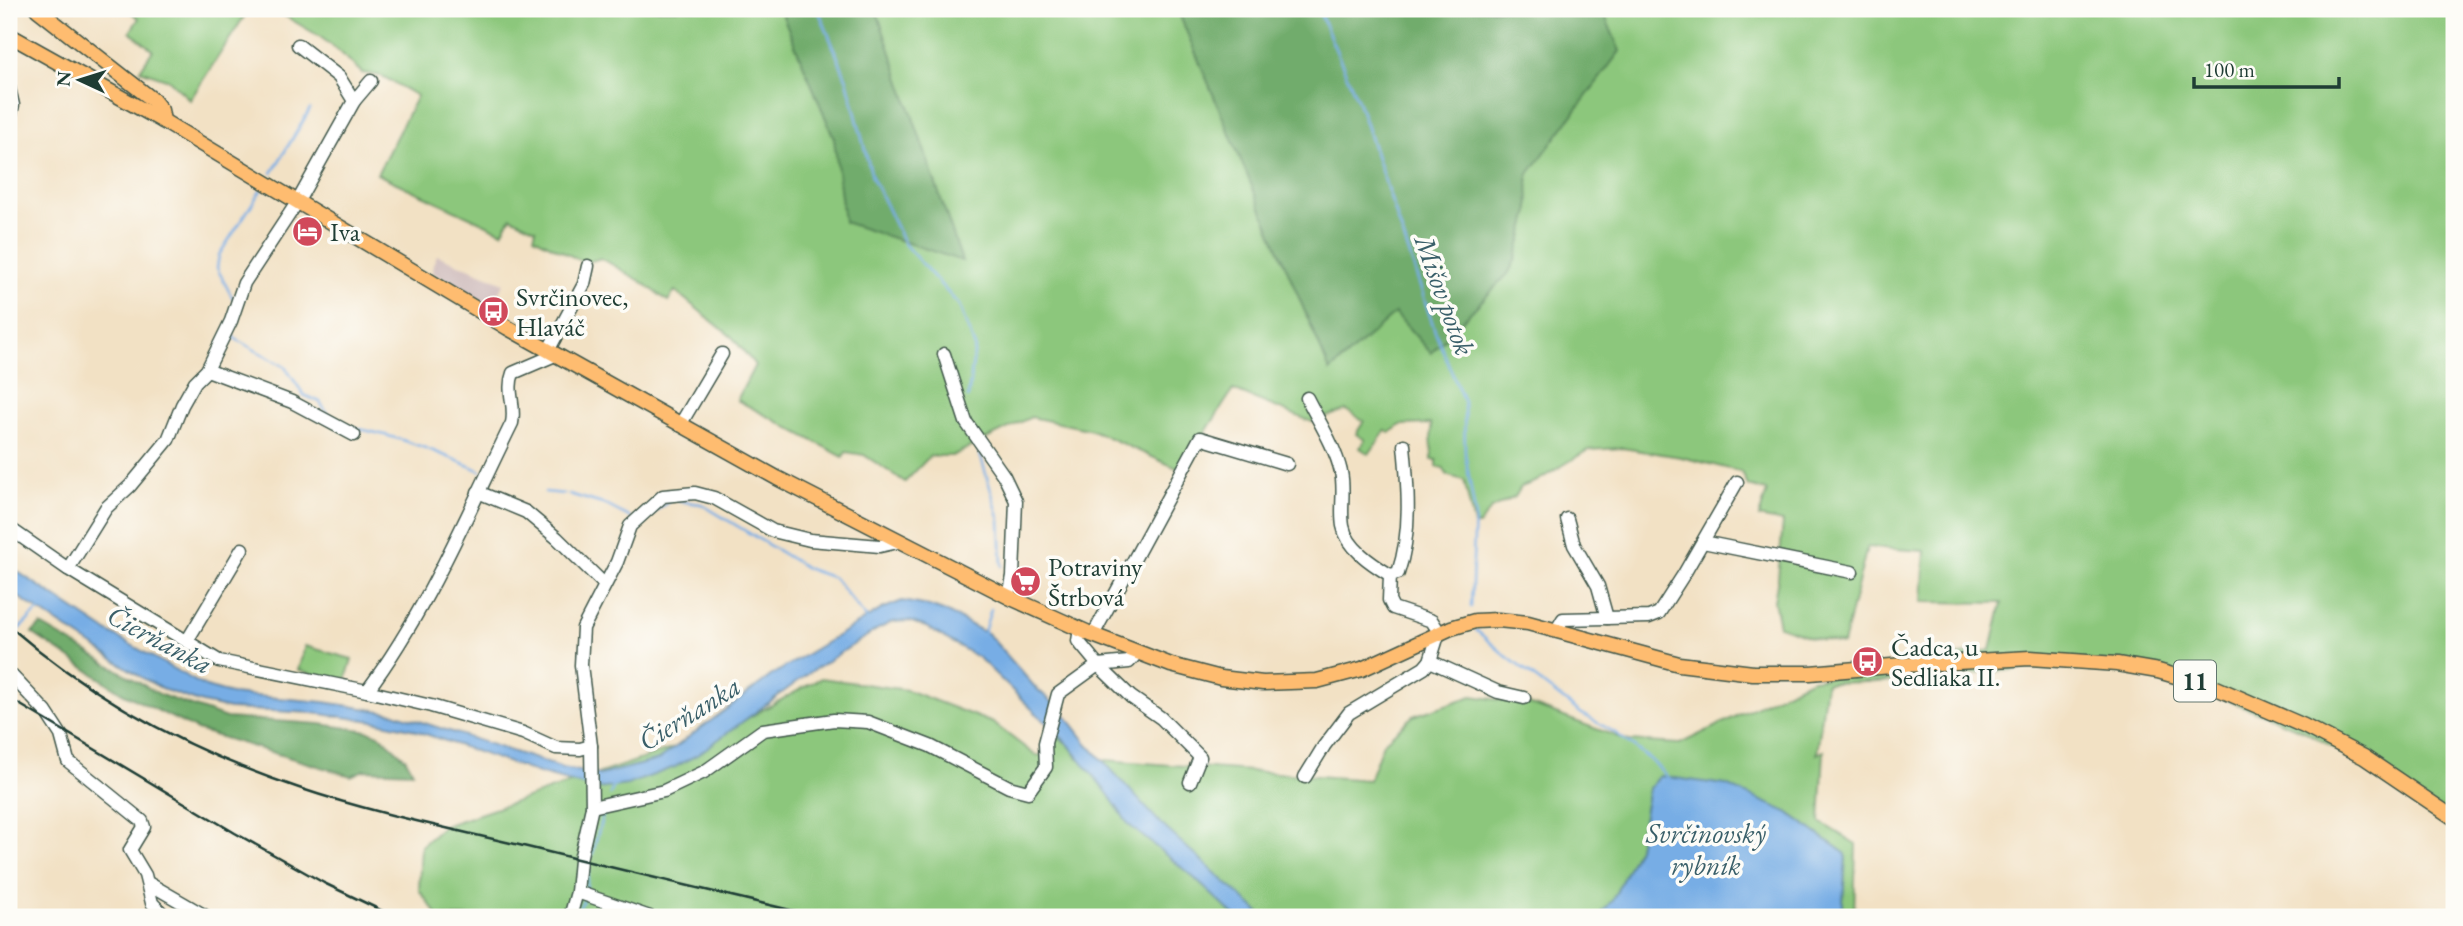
<svg xmlns="http://www.w3.org/2000/svg" width="2463" height="926" font-family="'EB Garamond',serif">
<style>
.industrial{fill:#d1bfbf}
.green{fill:#8cc77c;stroke:#568258;stroke-width:2}
.forest{fill:#71ac6c;stroke:#487450;stroke-width:2}
.water{fill:#77ade5;stroke:#4b758c;stroke-width:2}
.lines{fill:none;stroke-linecap:round;stroke-linejoin:round}
.stream{stroke:#77ade5;stroke-width:2.5}
.minor-casing{stroke:#3f564a;stroke-width:15}
.major-casing{stroke:#3f564a;stroke-width:17}
.minor{stroke:#fff;stroke-width:12}
.major{stroke:#febc70;stroke-width:14}
.rail{stroke:#1f3d34;stroke-width:2.5}
.labels{text-anchor:middle;dominant-baseline:central;stroke-width:7;stroke-linejoin:round;paint-order:stroke}
.shield{fill:#fdfcf7;stroke:#62766e;stroke-width:2}
.shield-label{font-size:24px;font-weight:bold;fill:#1f3d34}
.poi-label{font-size:26px;fill:#1f3d34;stroke:#fdfcf7;text-anchor:start}
.water-label{font-size:28px;font-style:italic;fill:#395f69;stroke:#fdfcf7}
</style>
<rect width="100%" height="100%" fill="#fdfcf7"/>
<filter id="ink" filterUnits="userSpaceOnUse"><feTurbulence type="fractalNoise" baseFrequency=".0143" numOctaves="2"/><feDisplacementMap in="SourceGraphic" scale="14" xChannelSelector="R" yChannelSelector="G"/><feConvolveMatrix kernelMatrix="1 2 1 2 8 2 1 2 1" color-interpolation-filters="sRGB"/></filter>
<filter id="wash" filterUnits="userSpaceOnUse"><feTurbulence type="fractalNoise" baseFrequency=".00686" numOctaves="4" result="noise"/><feDisplacementMap in="SourceGraphic" scale="28" xChannelSelector="R" yChannelSelector="G"/><feGaussianBlur stdDeviation="1.57" result="paint"/><feColorMatrix in="noise" values="0 0 0 0 0 0 0 0 0 0 0 0 0 0 0 0 0 1.4 0 .05"/><feComposite in="paint" operator="in"/></filter>
<g filter="url(#wash)">
<rect width="100%" height="100%" fill="#f2e1c4"/>
<!-- industrial -->
<path class="industrial" d="M437,255l67,28 -13,24 -59,-35 1,-8z"/>
<!-- green -->
<g class="green">
<path d="M126,9h123l-59,91 -21,-20 -29,-10 13,-20 -23,-18 9,-14z"/>
<path d="M273,9h2181v816l-75,-52 -75,-42 -106,-43 -57,-15 -75,-9 -159,17 -81,2 -9,71 7,-3 -4,71 36,22 -2,73h-12l4,-63 -59,-42 -138,-24 -11,60 -25,51 -14,18h-1160l-20,-27 2,-44 23,-20 280,-95 97,-53 86,12 86,33 42,32h14l3,-23 17,13 9,13 291,22 14,-37 30,-27 59,-20 57,8 100,37 51,3 132,-65 30,-3 149,-26 11,-47 -80,-1 3,-51 -58,-4 -24,97 -33,-7 -31,-11 -5,-25 4,-23 5,-56 -24,-5 8,-26 -19,-5 -6,-14 -61,-15 -59,-9 -34,2 -51,31 -16,6 -6,10 -24,12 -12,16h-5l-10,-45 -16,-4 -5,-8 -6,-1v-7h-5l-1,-36 -30,1 -12,8 -3,-3 -17,24 -9,-6 5,-8 -9,-6 8,-13 -18,-11 -34,12 -79,-32 -52,80 -89,-40 -61,-13 -79,39h-22l-25,26 -41,-27 -18,-3 -3,5 -106,-57 18,-35 -22,-27 -58,-47 -7,10 -26,-19 -41,-24 -16,5 -51,-26 2,-8 -25,-12 -9,15 -125,-58 40,-78 -35,-20 -20,-3 -23,-22 -20,-15z"/>
<path d="M305,646l47,13 -7,24 -47,-13z"/>
</g>
<!-- forest -->
<g class="forest">
<path d="M780,9h96l86,252 -118,-39 -10,-84z"/>
<path d="M1177,9h425l18,42 -92,124 1,37 -13,47 -8,15 -77,79 -36,-40 -65,58z"/>
<path d="M41,625l120,70 65,23 94,6 49,7 12,5 24,22 8,14 -49,-2 -13,6 -154,-46 -75,-37 -90,-60z"/>
</g>
<!-- water -->
<g class="water">
<path d="M9,566l96,64 101,57 25,7 93,8 70,11 169,55 37,7 58,-15 114,-85 110,-66 20,-8 27,5 20,7 39,21 47,53 28,25 24,31 74,81 103,93h-28l-44,-41 -63,-51 -21,-31 -39,-49 -90,-87 -53,-31 -17,-6 -17,1 -14,7 -66,42 -115,84 -22,12 -48,18 -30,4 -59,-16 -127,-44 -38,-8 -60,-8 -83,-4 -28,-6 -37,-13 -21,-11 -132,-86 -3,-2z"/>
<path d="M1660,776l66,9 61,27 59,42 -4,63h-243l14,-18 25,-51 11,-60z"/>
</g>
<g class="lines">
<!-- stream -->
<g class="stream">
<path d="M818,9l29,71 25,97 33,68 54,60 16,42 -7,50"/>
<path d="M1318,9l40,92 78,233 28,68 1,51 10,61 -4,93"/>
<path d="M272,173l38,-64"/>
<path d="M233,299l-16,-31 2,-13 42,-65"/>
<path d="M232,332l2,6 51,29 19,28 16,7 9,14"/>
<path d="M354,428c45,8 86,25 127,43"/>
<path d="M979,451l21,69 2,46"/>
<path d="M545,492l20,2"/>
<path d="M569,494l37,11 25,13"/>
<path d="M678,501l23,3 107,65 26,9 33,41"/>
<path d="M652,514l17,-13"/>
<path d="M19,629l20,-19"/>
<path d="M1476,630l30,26 76,58 32,18 37,28 18,19"/>
<path d="M983,635l8,-26"/>
<path d="M9,644l2,-6"/>
<path d="M610,794l5,-10"/>
<path d="M592,856l12,-46"/>
<path d="M586,889l3,-21"/>
<path d="M579,908l4,-7"/>
</g>
</g>
</g>
<g filter="url(#ink)">
<g class="lines">
<defs>
<g id="minor">
<path d="M9,88l4,17 -4,16"/>
<path d="M354,101l17,-20"/>
<path d="M548,351l36,-67 4,-18"/>
<path d="M944,354l22,68 38,54 12,25 -3,75 -4,21"/>
<path d="M207,370l85,32 62,33"/>
<path d="M680,425l42,-71"/>
<path d="M478,492l48,20 31,26 48,47"/>
<path d="M1567,519l7,26 24,41 9,32"/>
<path d="M9,528l59,41 151,92 148,30 64,15 92,27 33,15 24,1 11,-3"/>
<path d="M1703,542l149,30"/>
<path d="M68,569l38,-61 24,-22 38,-46 14,-35 13,-23 12,-12 24,-49 13,-38 54,-82 56,-100 -15,-24 -41,-32"/>
<path d="M1390,575l8,-2c14,-41 10,-86 6,-128"/>
<path d="M1080,629l-2,12 20,24 33,32 30,21 39,39 -10,25"/>
<path d="M1556,631l7,-12 86,-2 10,-4 25,-39 53,-92"/>
<path d="M1093,635l107,-197 87,26"/>
<path d="M187,641l55,-92"/>
<path d="M1430,661l68,31 26,6"/>
<path d="M9,673l37,39 15,23 7,26 74,60 2,6 -14,23 15,25 7,28 14,14"/>
<path d="M367,691c61,-82 100,-177 145,-268 4,-18 -6,-32 1,-50l42,-18"/>
<path d="M1305,777l19,-31 25,-33 75,-45 6,-7 9,-29 -7,-11 -39,-13 -4,-8 1,-25c-18,-11 -43,-27 -47,-49 -3,-17 2,-36 -2,-54 -6,-26 -22,-50 -34,-74"/>
<path d="M592,807l72,-16 40,-19 59,-42 71,-10 34,2 62,24 79,41 19,5 18,-25 -1,-24 13,-49 40,-29 31,-3 8,-9"/>
<path d="M148,883l59,34"/>
<path d="M577,892l73,25"/>
<path d="M570,917l7,-25 3,-32 12,-53 -1,-61 -10,-81 2,-37 34,-66 13,-36 33,-30 32,-3 19,5 59,33 37,9 70,6 18,-4"/>
</g>
<g id="major">
<path d="M37,9l116,91 8,10 2,11"/>
<path d="M9,35l154,86 345,207 269,150 232,119 84,38 78,30 50,13 42,5 54,-2 45,-12 89,-41 24,-7 23,-1 30,3 151,41 74,9h57l93,-8 127,-7 87,6 41,7 56,16 90,39 60,31 90,61"/>
</g>
</defs>
<!-- minor casing -->
<use href="#minor" class="minor-casing"/>
<!-- major casing -->
<use href="#major" class="major-casing"/>
<!-- minor -->
<use href="#minor" class="minor"/>
<!-- major -->
<use href="#major" class="major"/>
<!-- rail -->
<g class="rail">
<path d="M9,626c85,73 184,127 290,162 71,24 144,39 216,56 102,25 203,49 305,73"/>
<path d="M9,698l226,135 89,50 71,34"/>
</g>
</g>
</g>
<!-- icons -->
<defs>
<symbol id="hotel-disc" viewBox="-11 -11 22 22"><circle r="9.5" fill="#d1495b" stroke="#fdfcf7"/><path d="M-6-4.5h1.5V1H6V5H4.5V3h-9V5H-6ZM-4 0a1.8 1.8 0 1 1 3.6 0ZM.5 0V-2.5h3Q6-2.5 6 0Z" fill="#fff"/></symbol>
<symbol id="bus-disc" viewBox="-11 -11 22 22"><circle r="9.5" fill="#d1495b" stroke="#fdfcf7"/><path d="M-5-6H5V4H4V6H2V4H-2V6H-4V4H-5ZM-3.5-4V0h7V-4ZM-3.5 1.2v1.5H-2V1.2ZM2 1.2v1.5H3.5V1.2Z" fill="#fff"/></symbol>
<symbol id="supermarket-disc" viewBox="-11 -11 22 22"><circle r="9.5" fill="#d1495b" stroke="#fdfcf7"/><path d="M-6-5.5h2.5l.6 2H6L4.5 2H-2.5L-4.4-4H-6ZM-1.5 3.2a1.3 1.3 0 1 0 .1 0ZM3 3.2a1.3 1.3 0 1 0 .1 0Z" fill="#fff"/></symbol>
</defs>
<g fill-rule="evenodd">
<use href="#hotel-disc" x="290" y="214" width="35" height="35"/>
<use href="#bus-disc" x="476" y="294" width="35" height="35"/>
<use href="#supermarket-disc" x="1008" y="564" width="35" height="35"/>
<use href="#bus-disc" x="1850" y="644" width="35" height="35"/>
</g>
<g class="labels">
<!-- shield labels -->
<rect class="shield" x="2174" y="660.5" width="42" height="41" rx="5"/>
<g class="shield-label">
<text x="2195" y="681">11</text>
</g>
<!-- poi labels -->
<g class="poi-label">
<text x="330" y="232">Iva</text>
<text x="516" y="297">Svrčinovec,<tspan x="516" dy="30">Hlaváč</tspan></text>
<text x="1048" y="567">Potraviny<tspan x="1048" dy="30">Štrbová</tspan></text>
<text x="1891" y="647">Čadca, u<tspan x="1891" dy="30">Sedliaka II.</tspan></text>
</g>
<!-- water labels -->
<g class="water-label">
<text transform="translate(1445 295) rotate(70)">Mišov potok</text>
<text transform="translate(160 639) rotate(28)">Čierňanka</text>
<text transform="translate(689 713) rotate(-32)">Čierňanka</text>
<text x="1706" y="833">Svrčinovský<tspan x="1706" dy="32">rybník</tspan></text>
</g>
</g>
<!-- margin -->
<rect width="2463" height="926" fill="none" stroke="#fdfcf7" stroke-width="35"/>
<!-- north arrow -->
<g transform="translate(80 80) rotate(274)" stroke="#fdfcf7" stroke-width="5" paint-order="stroke">
<path d="M0-5L12 26L0 18L-12 26Z" fill="#1f3d34"/>
<text y="-10" font-size="19" font-weight="bold" text-anchor="middle" fill="#1f3d34">N</text>
</g>
<!-- scale -->
<path d="M2194 77v10h145v-10" fill="none" stroke="#1f3d34" stroke-width="3.5"/>
<text x="2204" y="77" font-size="21" fill="#1f3d34" stroke="#fdfcf7" stroke-width="5" paint-order="stroke">100 m</text>
</svg>
